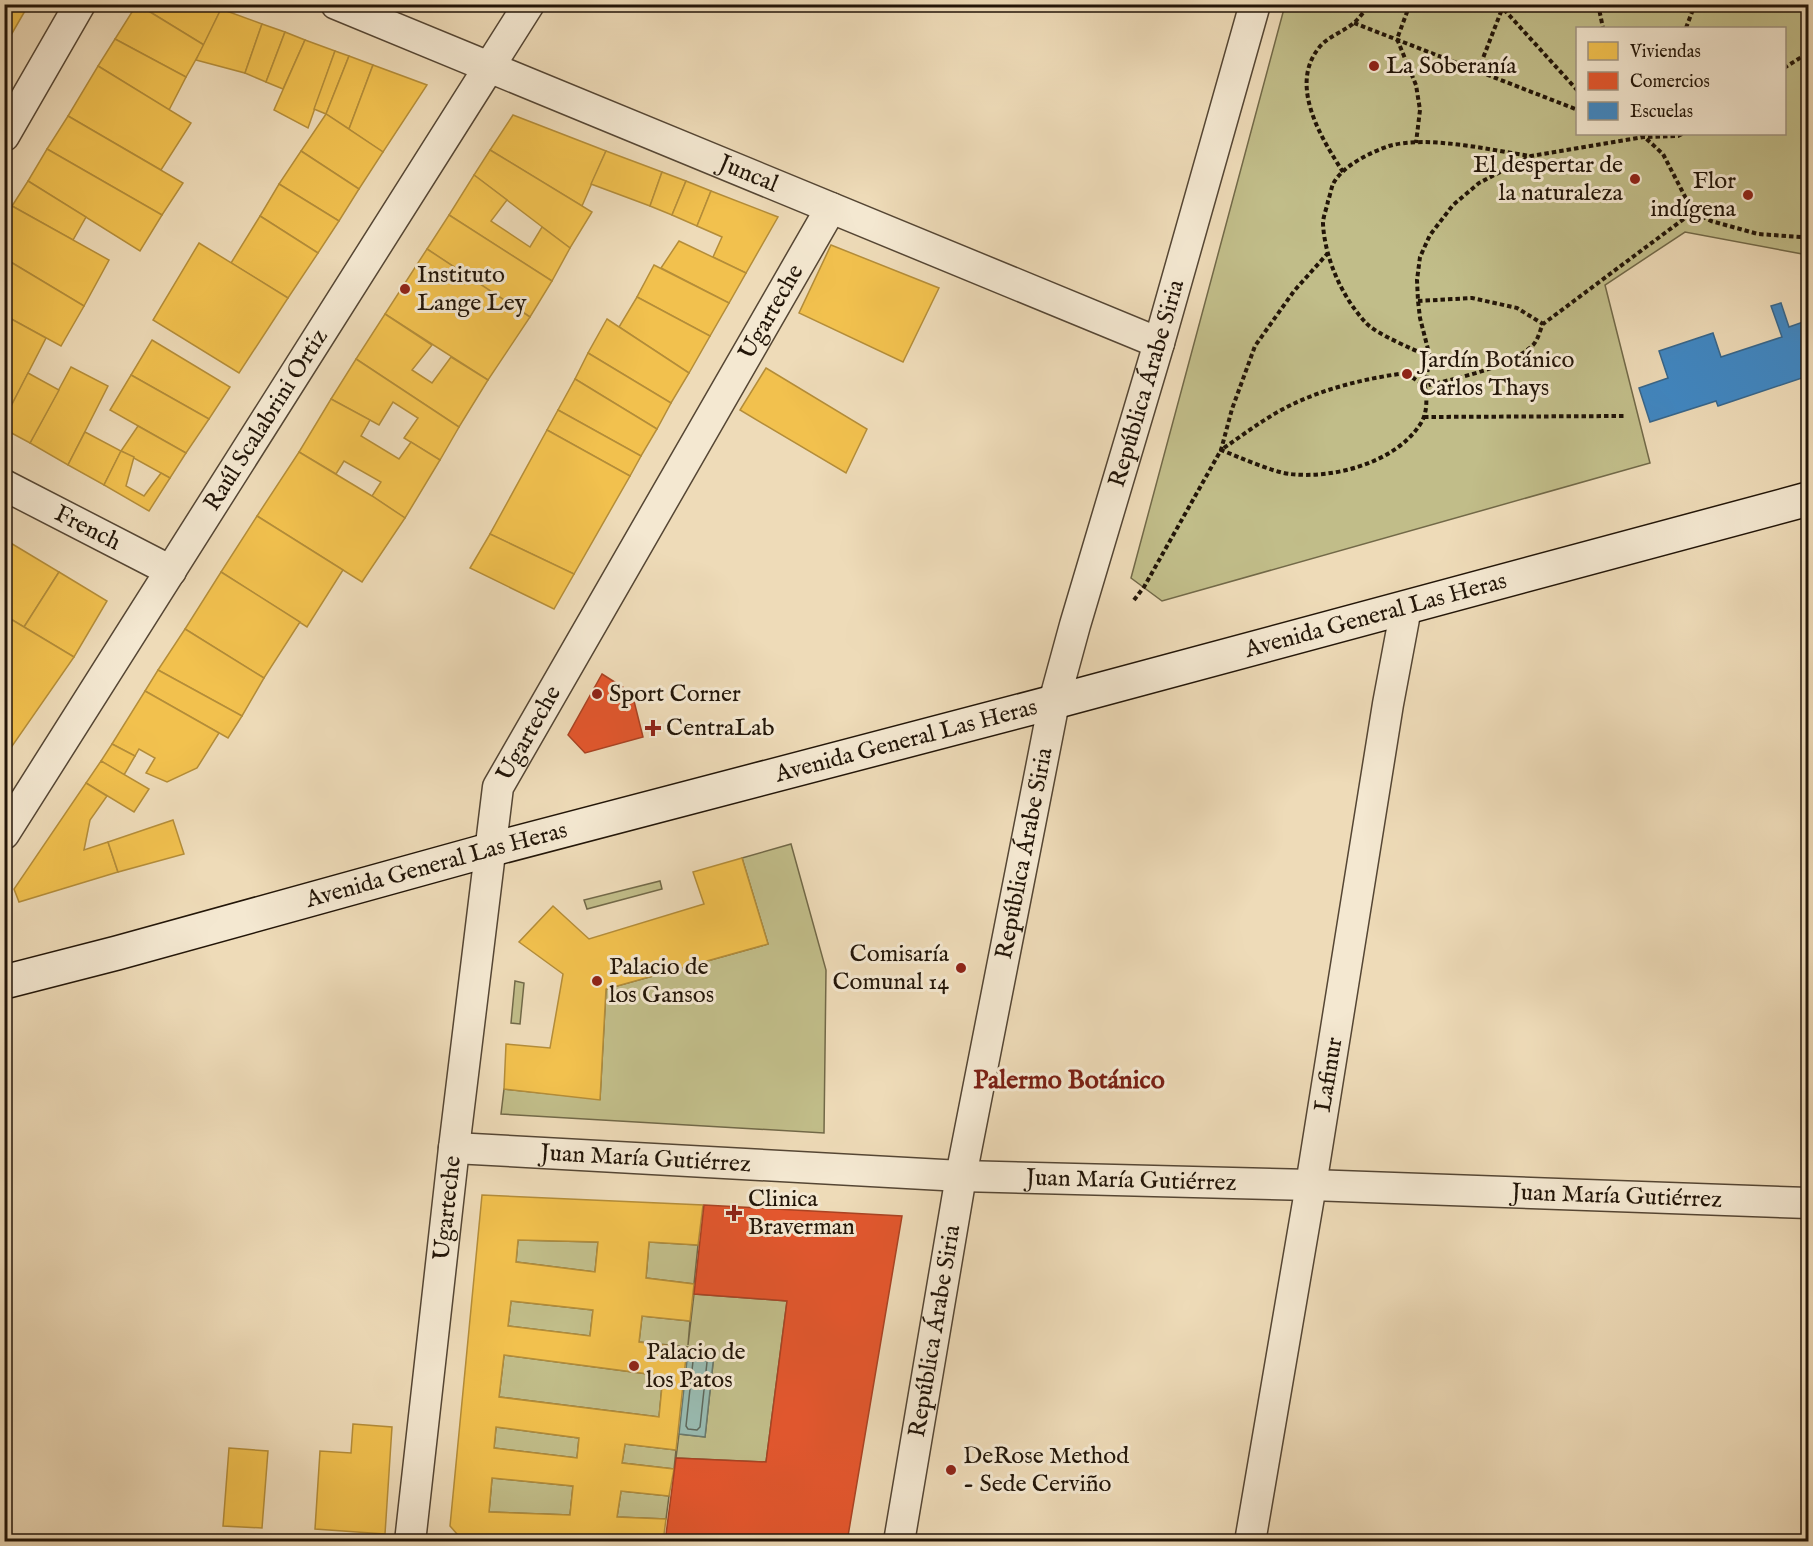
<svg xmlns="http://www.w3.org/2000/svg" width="1813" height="1546" font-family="'IM FELL English',serif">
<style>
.green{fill:#c1bd89;stroke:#726948;stroke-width:1.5;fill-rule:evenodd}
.water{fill:#99bbb1;stroke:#69796d;stroke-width:1.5}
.homes{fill:#f2c14e;stroke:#b48d39;stroke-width:1.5;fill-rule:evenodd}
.shops{fill:#e4572e;stroke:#aa4323;stroke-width:1.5}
.schools{fill:#3f88c5;stroke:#36668c;stroke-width:1.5}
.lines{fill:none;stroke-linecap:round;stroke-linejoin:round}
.shore{stroke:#5e685c;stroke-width:1.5}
.street-casing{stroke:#554634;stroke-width:33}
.secondary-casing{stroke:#221508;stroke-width:36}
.path{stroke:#221508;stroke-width:4;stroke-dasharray:4.5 3;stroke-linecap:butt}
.street{stroke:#f4e8d1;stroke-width:30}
.secondary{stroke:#f4e8d1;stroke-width:33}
.poi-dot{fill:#8f2418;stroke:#f4e8d1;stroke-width:2}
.labels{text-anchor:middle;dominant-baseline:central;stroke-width:6;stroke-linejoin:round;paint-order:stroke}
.poi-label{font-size:24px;fill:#221508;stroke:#f4e8d1;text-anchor:start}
.street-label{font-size:24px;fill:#221508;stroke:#f4e8d1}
.neighbourhood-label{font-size:26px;font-weight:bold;fill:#7a1f14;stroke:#f4e8d1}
</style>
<rect width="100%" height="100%" fill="#eedbb8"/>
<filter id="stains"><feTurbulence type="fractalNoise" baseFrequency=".00333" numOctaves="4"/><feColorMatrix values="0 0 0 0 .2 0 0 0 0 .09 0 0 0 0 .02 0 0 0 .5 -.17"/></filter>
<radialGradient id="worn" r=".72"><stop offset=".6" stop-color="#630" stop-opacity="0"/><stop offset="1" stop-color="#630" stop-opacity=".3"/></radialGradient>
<!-- green -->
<g class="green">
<path d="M1285,5h523v250l-123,-23 -80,53 45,178 -488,138 -31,-23zM1784,28v106h-206v-106z"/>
<path d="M791,844l35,126 -2,163 -323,-19 3,-25 96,10 6,-110 162,-45 -26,-86z"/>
<path d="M660,881l2,8 -75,20 -3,-9z"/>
<path d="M515,981l9,2 -4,41 -9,-1z"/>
<path d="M518,1240l80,2 -3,30 -79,-10z"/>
<path d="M649,1242l49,3 -4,39 -48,-6z"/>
<path d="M694,1294l93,7 -21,161 -90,-4 3,-24 26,3 9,-83 -26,-3v-4l-49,-5 3,-26 48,5 -2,24z"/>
<path d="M511,1301l82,9 -3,26 -82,-10z"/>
<path d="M504,1355l159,21 -4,41 -160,-20z"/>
<path d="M496,1427l83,11 -2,20 -83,-10z"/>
<path d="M625,1444l51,6 -2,19 -52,-6z"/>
<path d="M492,1478l81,8 -3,29 -81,-3z"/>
<path d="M621,1491l48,5 -3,23 -49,-2z"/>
</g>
<!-- water -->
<path class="water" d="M688,1351l26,3 -9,83 -26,-3z"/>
<!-- homes -->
<g class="homes">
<path d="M4,4h25l-22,38 -3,-1z"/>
<path d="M137,4h72l12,5 -17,36z"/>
<path d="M137,4l67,41 -18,32 -71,-38z"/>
<path d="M221,9l41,15 -17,49 -49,-13z"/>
<path d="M262,24l23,8 -19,50 -21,-9z"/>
<path d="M285,32l20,8 -22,49 -17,-7z"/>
<path d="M115,39l71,38 -17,33 -71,-44z"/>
<path d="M305,40l30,11 -27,77 -34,-18z"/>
<path d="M335,51l14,5 -23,58 -12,-5z"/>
<path d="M349,56l24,9 -24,64 -23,-15z"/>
<path d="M373,65l54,20 -44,67 -34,-23z"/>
<path d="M98,66l93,57 -30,47 -93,-54z"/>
<path d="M326,114l57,38 -24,37 -58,-38z"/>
<path d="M513,115l93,36 -24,55 -92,-56z"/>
<path d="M68,116l115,67 -21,32 -115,-66z"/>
<path d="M47,149l115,66 -22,36 -112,-70z"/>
<path d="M490,150l102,62 -22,36 -96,-73z"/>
<path d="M301,151l58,38 -20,32 -60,-37z"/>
<path d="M606,151l56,21 -12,34 -59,-22z"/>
<path d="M662,172l24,9 -14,34 -22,-9z"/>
<path d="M474,175l33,25 -16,21 39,26 12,-20 28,21 -18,33 -103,-66z"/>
<path d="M28,181l58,36 -13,23 -61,-34z"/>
<path d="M686,181l25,10 -14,35 -25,-11z"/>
<path d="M279,184l60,37 -21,32 -58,-37z"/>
<path d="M711,191l67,26 -32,56 -33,-16 9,-20 -25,-11z"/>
<path d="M12,206l97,54 -25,46 -80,-48v-40z"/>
<path d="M449,215l103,66 -22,36 -103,-68z"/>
<path d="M260,216l58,37 -30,45 -57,-35z"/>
<path d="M679,241l67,32 -17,30 -68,-35z"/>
<path d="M199,243l89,55 -49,75 -86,-53z"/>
<path d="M831,245l108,43 -36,74 -104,-49z"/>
<path d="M427,249l103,68 -42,63 -103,-66z"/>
<path d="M4,258l80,48 -23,40 -57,-31z"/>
<path d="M654,265l75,38 -19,33 -73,-39z"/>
<path d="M637,297l73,39 -21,37 -70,-46z"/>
<path d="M385,314l47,31 -20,25 20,13 19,-26 37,23 -29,47 -103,-68z"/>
<path d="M4,315l42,23 -42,82z"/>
<path d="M607,319l82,54 -18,30 -83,-50z"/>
<path d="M152,340l78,47 -21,32 -78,-44z"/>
<path d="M588,353l83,50 -14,26 -82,-50z"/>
<path d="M356,359l103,68 -19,33 -36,-22 14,-20 -25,-16 -14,23 -48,-26z"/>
<path d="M71,367l37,19 -40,79 -38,-22z"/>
<path d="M766,368l101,61 -21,44 -106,-63z"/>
<path d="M28,373l31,17 -29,53 -26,-14v-9z"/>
<path d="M131,375l78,44 -23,34 -76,-43z"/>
<path d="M575,379l82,50 -16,27 -83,-46z"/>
<path d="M331,399l39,21 -9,16 38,23 12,-17 29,18 -35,58 -33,-22 9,-14 -37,-21 -8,13 -37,-22z"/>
<path d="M558,410l83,46 -11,20 -83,-46z"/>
<path d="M138,426l48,27 -16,25 -49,-27z"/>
<path d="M547,430l83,46 -56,98 -84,-40z"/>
<path d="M85,432l36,19 -17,34 -36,-20z"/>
<path d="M121,451l13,6 -8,29 18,10 17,-23 9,5 -21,33 -45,-26z"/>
<path d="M299,452l73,44 33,22 -43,64 -105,-66z"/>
<path d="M257,516l86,54 -36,57 -86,-55z"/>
<path d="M490,534l84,40 -20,35 -84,-41z"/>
<path d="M4,539l55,33 -35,55 -20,-12z"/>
<path d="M59,572l48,29 -33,56 -50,-30z"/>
<path d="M221,572l79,50 -36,56 -79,-49z"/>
<path d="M4,615l70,42 -66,95 -4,-1z"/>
<path d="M185,629l79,49 -22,38 -84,-46z"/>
<path d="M158,670l84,46 -14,22 -83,-47z"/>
<path d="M145,691l74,42 -22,35 -30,14 -21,-9 9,-15 -16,-9 -4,7 -23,-12z"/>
<path d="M112,744l23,12 -11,19 -23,-14z"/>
<path d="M101,761l48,28 -15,23 -48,-29z"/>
<path d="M86,783l21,13 -17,24 -6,30 24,-8 10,30 -99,30 -5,-13z"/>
<path d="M173,820l11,34 -66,18 -10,-30z"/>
<path d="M742,858l26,86 -162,45 -6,111 -96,-11 2,-45 44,4 13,-74 -44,-32 34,-36 36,33 115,-35 -11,-32z"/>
<path d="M482,1195l221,10 -5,40 -49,-3 -3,36 48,6 -4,37 -48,-5 -3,26 48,6 -11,102 -51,-6 -3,19 52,6 -5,27 -48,-5 -4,26 49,2 -3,23h-199l-14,-16zM518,1240l80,2 -3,30 -79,-10zM511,1301l82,9 -3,26 -82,-10zM504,1355l159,21 -4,41 -160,-20zM496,1427l83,11 -2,20 -83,-10zM492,1478l81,8 -3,29 -81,-3z"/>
<path d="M353,1424l39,3 -7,107 -70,-5 5,-78 31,2z"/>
<path d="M229,1448l39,3 -6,77 -39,-2z"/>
</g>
<!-- shops -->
<g class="shops">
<path d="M602,674l30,19 11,44 -58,16 -17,-18z"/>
<path d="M704,1205l198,11 -55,326h-182l11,-84 90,4 21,-161 -93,-7z"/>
</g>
<!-- schools -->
<path class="schools" d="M1781,303l8,24 17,-6 2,8v47l-90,30 -2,-5 -66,21 -11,-34 29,-10 -9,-27 54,-18 8,24 61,-20 -11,-31z"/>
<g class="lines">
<!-- shore -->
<path class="shore" d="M695,1358l10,1 2,3 -7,65 -3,3 -9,-1 -2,-3 7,-65z"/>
<defs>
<g id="street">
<path id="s1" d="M336,4l823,339"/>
<path d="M4,136l76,-132"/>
<path id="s2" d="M4,485l167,86"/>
<path id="s3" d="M4,834l525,-830"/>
<path id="s4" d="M454,1148l507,28 350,9 497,18"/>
<path id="s5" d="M410,1542l44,-394 44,-361 333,-579"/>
<path id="s6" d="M899,1542l62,-366 93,-474 21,-77 84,-282 96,-339"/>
<path id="s7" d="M1250,1542l61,-357 77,-481 18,-96"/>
</g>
<g id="secondary">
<path id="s8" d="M4,982l113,-29 372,-103 565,-148 754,-203"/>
</g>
</defs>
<!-- street casing -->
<use href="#street" class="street-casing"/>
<!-- secondary casing -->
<use href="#secondary" class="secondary-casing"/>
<!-- path -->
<g class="path">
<path d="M1410,4l-13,35 19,46 4,25 -4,33"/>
<path d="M1499,4l79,87"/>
<path d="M1598,4l5,24"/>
<path d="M1786,4l22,9"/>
<path d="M1354,23l224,87"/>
<path d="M1686,28l9,-24"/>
<path d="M1784,68l24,-15"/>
<path d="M1478,71l26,-67"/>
<path d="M1641,134l22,20 30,58 18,9 47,13 43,3 7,-1"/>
<path d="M1682,134l-4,2 -34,1 -113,19 -52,27 -26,22 -23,30 -10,22 -3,23 1,21 2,17 10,39 -5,29c32,-8 84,-18 108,-41 5,-5 7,-15 10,-21l150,-112"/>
<path d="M1343,172c-21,-33 -54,-85 -25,-123 9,-13 26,-17 37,-27 5,-5 10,-12 15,-18"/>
<path d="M1418,301l54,-3 45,10 26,16"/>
<path d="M1430,357c-15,-7 -54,-23 -64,-34 -24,-26 -41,-64 -43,-99 0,-8 4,-16 5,-23 2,-5 3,-12 5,-17 9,-18 38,-32 56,-38 39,-11 101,4 141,10"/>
<path d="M1406,373l19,13c2,13 3,28 -6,40 -25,37 -86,53 -129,48 -18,-2 -51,-17 -69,-24 22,-15 45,-33 70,-45 35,-17 76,-27 115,-32z"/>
<path d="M1424,417l200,-1"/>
<path d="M1134,600l10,-13 77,-137 11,-41 23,-63 39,-55 34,-38"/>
</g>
<!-- street -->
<use href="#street" class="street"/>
<!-- secondary -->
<use href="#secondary" class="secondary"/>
</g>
<!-- markers -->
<g class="poi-dot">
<circle cx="1374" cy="66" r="6"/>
<circle cx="1635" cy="179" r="6"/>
<circle cx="1748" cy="195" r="6"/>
<circle cx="405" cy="289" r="6"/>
<circle cx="1407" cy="374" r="6"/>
<circle cx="597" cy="694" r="6"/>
<path d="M650 719h6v6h6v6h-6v6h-6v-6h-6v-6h6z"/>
<circle cx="961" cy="968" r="6"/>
<circle cx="597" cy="981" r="6"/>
<path d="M731 1204h6v6h6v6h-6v6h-6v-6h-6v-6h6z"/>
<circle cx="634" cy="1366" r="6"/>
<circle cx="951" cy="1470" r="6"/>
</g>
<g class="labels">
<!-- poi labels -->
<g class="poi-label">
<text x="1386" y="66">La Soberanía</text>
<text x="1623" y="165" text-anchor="end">El despertar de<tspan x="1623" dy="28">la naturaleza</tspan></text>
<text x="1736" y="181" text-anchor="end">Flor<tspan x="1736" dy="28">indígena</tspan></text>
<text x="417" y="275">Instituto<tspan x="417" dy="28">Lange Ley</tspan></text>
<text x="1419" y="360">Jardín Botánico<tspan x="1419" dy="28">Carlos Thays</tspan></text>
<text x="609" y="694">Sport Corner</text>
<text x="666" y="728">CentraLab</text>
<text x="949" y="954" text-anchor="end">Comisaría<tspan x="949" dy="28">Comunal 14</tspan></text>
<text x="609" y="967">Palacio de<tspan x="609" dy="28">los Gansos</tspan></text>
<text x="748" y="1199">Clinica<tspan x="748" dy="28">Braverman</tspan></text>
<text x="646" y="1352">Palacio de<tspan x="646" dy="28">los Patos</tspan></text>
<text x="963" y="1456">DeRose Method<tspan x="963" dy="28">- Sede Cerviño</tspan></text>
</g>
<!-- street labels -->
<g class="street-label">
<text stroke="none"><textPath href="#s1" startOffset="446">Juncal</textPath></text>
<text stroke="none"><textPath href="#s5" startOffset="1308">Ugarteche</textPath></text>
<text stroke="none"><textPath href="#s6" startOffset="1186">República Árabe Siria</textPath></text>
<text stroke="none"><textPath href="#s3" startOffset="490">Raúl Scalabrini Ortiz</textPath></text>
<text stroke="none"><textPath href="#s2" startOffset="94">French</textPath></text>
<text stroke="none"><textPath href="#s8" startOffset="1420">Avenida General Las Heras</textPath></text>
<text stroke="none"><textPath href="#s5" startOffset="822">Ugarteche</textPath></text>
<text stroke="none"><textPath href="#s8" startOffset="934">Avenida General Las Heras</textPath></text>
<text stroke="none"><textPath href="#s6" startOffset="700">República Árabe Siria</textPath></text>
<text stroke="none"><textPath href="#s8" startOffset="448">Avenida General Las Heras</textPath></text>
<text stroke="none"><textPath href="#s7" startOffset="474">Lafinur</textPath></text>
<text stroke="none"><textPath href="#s4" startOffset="192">Juan María Gutiérrez</textPath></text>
<text stroke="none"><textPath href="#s4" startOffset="678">Juan María Gutiérrez</textPath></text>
<text stroke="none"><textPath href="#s4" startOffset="1164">Juan María Gutiérrez</textPath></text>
<text stroke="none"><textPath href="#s5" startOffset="336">Ugarteche</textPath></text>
<text stroke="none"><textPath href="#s6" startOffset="214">República Árabe Siria</textPath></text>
</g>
<!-- neighbourhood labels -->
<g class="neighbourhood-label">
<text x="1069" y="1080">Palermo Botánico</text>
</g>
</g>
<!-- margin -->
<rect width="1813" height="1546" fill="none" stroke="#eedbb8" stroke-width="24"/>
<rect x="6" y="6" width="1801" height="1534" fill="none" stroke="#221508" stroke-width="3"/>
<rect x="12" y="12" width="1789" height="1522" fill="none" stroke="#221508" stroke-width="1.5"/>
<!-- legend -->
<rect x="1576" y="27" width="210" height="108" fill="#f4e8d1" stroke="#a09481" stroke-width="1.5"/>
<rect x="1588" y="42" width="30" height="18" fill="#f2c14e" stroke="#a09481" stroke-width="1.5"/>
<text x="1630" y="57" font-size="18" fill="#221508">Viviendas</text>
<rect x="1588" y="72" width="30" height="18" fill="#e4572e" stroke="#a09481" stroke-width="1.5"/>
<text x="1630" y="87" font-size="18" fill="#221508">Comercios</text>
<rect x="1588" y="102" width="30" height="18" fill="#3f88c5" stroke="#a09481" stroke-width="1.5"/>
<text x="1630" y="117" font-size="18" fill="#221508">Escuelas</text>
<rect width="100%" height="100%" filter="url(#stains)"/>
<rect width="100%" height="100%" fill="url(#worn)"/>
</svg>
